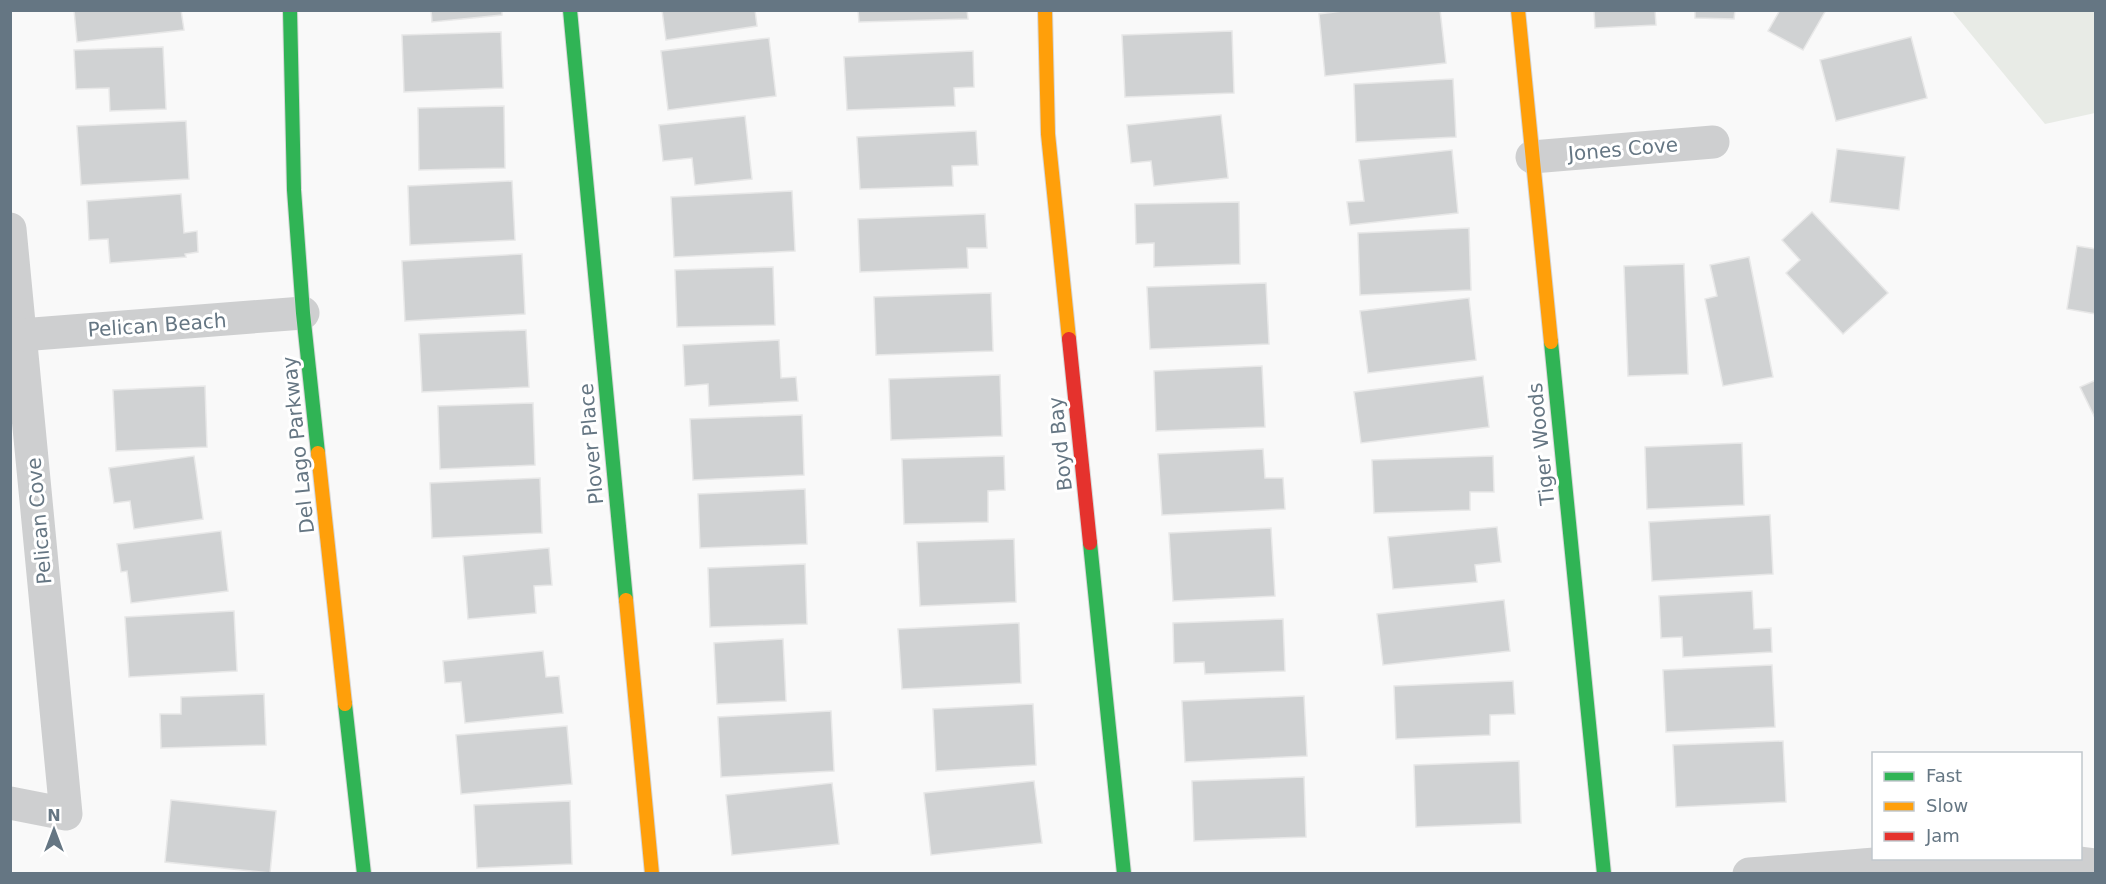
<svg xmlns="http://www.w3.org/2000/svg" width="2106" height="884" font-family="'DejaVu Sans',sans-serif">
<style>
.green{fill:#e8ebe6}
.building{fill:#d0d2d3;stroke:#e8e8e8;stroke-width:1.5}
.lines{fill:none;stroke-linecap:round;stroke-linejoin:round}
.fast-casing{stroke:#d5d6d7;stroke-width:16}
.slow-casing{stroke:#d5d6d7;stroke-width:16}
.jam-casing{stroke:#d5d6d7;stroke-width:16}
.street{stroke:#cecfd0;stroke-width:33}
.fast{stroke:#30b455;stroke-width:14}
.slow{stroke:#ff9f0a;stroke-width:14}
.jam{stroke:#e5322d;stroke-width:14}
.labels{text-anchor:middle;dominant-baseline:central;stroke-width:6;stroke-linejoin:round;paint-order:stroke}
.street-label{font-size:20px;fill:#657683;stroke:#fff}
</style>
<rect width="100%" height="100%" fill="#f9f9f9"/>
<!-- green -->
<path class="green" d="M1952,11h143v102l-50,11z"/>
<!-- building -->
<g class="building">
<path d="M74,10h107l3,20 -107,12z"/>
<path d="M431,10h71v5l-70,7z"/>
<path d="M662,10h93l2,16 -91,14z"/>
<path d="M858,10h109l1,9 -109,3z"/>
<path d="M1350,10h90l6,53 -121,13 -6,-62z"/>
<path d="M1594,10h61l1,15 -61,3z"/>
<path d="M1695,10h40l-1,9 -39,-1z"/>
<path d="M1780,10h46l-23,40 -35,-19z"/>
<path d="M1232,31l2,62 -109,4 -3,-62z"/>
<path d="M501,32l2,56 -99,4 -2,-57z"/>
<path d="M1911,37l16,61 -91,23 -16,-61z"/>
<path d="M769,38l7,58 -108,14 -7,-59z"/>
<path d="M163,47l3,62 -56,2 -1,-23 -33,1 -2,-39z"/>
<path d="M973,51l1,36 -20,1 1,18 -108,4 -3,-53z"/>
<path d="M1453,79l3,58 -100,5 -2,-58z"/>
<path d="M504,106l1,62 -86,2 -1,-62z"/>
<path d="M1221,115l7,63 -74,8 -3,-25 -20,2 -4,-38z"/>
<path d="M745,116l7,63 -57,6 -3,-27 -29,3 -4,-36z"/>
<path d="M186,121l3,58 -108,6 -4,-59z"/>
<path d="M976,131l2,34 -26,1 1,20 -93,3 -3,-52z"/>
<path d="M1837,149l68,8 -6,53 -69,-8z"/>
<path d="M1452,150l6,63 -108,12 -3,-23 17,-1 -5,-41z"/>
<path d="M512,181l3,59 -105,5 -2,-59z"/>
<path d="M792,191l3,60 -121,6 -3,-60z"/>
<path d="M181,194l3,39 13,-2 1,21 -13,2 1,3 -76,6 -2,-24 -19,1 -2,-39z"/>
<path d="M1239,202l1,62 -86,3v-24l-18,1 -1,-40z"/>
<path d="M1812,212l76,81 -45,41 -57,-61 14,-13 -18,-20z"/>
<path d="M985,214l2,34h-20l1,20 -108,4 -2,-53z"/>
<path d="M1469,228l2,62 -111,5 -2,-62z"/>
<path d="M2077,246l19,3v65l-29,-5z"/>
<path d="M522,254l3,60 -120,7 -3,-60z"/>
<path d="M1749,257l24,120 -50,9 -18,-87 12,-3 -7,-31z"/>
<path d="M1684,264l4,110 -60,2 -4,-110z"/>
<path d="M773,267l2,58 -98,2 -2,-57z"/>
<path d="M1266,283l3,61 -119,5 -3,-62z"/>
<path d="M991,293l2,58 -117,4 -2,-58z"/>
<path d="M1469,298l7,62 -108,13 -8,-62z"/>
<path d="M526,330l3,57 -107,5 -3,-58z"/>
<path d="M779,340l2,38 15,-1 2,24 -89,5 -1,-22 -23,2 -2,-41z"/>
<path d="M1262,366l3,61 -109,4 -2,-60z"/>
<path d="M1000,375l2,61 -111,4 -2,-61z"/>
<path d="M1483,376l6,51 -128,16 -7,-51z"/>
<path d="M2096,380v40l-16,-33z"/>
<path d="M205,386l2,61 -91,4 -3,-61z"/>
<path d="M533,403l2,62 -95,4 -2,-63z"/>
<path d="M802,415l2,60 -111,5 -3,-61z"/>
<path d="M1742,443l2,62 -97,4 -2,-62z"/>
<path d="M1263,449l2,29h18l2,31 -123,6 -4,-61z"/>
<path d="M194,456l9,63 -69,10 -4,-28 -16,2 -5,-35z"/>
<path d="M1004,456l1,34 -17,1v31l-84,2 -2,-65z"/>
<path d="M1493,456l1,36h-24v18l-96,3 -2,-53z"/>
<path d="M540,478l2,55 -110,5 -2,-55z"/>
<path d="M805,489l2,55 -107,4 -2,-54z"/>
<path d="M1770,515l3,59 -121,7 -3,-59z"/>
<path d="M1497,527l4,35 -26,3 2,17 -84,7 -5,-52z"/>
<path d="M1271,528l4,68 -102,5 -4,-68z"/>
<path d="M221,531l7,60 -97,12 -4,-32 -6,1 -4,-28z"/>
<path d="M1014,539l2,63 -96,4 -3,-64z"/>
<path d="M549,548l3,37 -18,1 2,27 -68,6 -5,-63z"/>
<path d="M805,564l2,60 -97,3 -2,-59z"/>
<path d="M1752,591l2,38 17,-1 1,24 -89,5 -1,-20 -21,1 -2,-42z"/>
<path d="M1504,600l6,51 -127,14 -6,-51z"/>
<path d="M234,611l3,60 -108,6 -4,-60z"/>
<path d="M1283,619l2,52 -80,3 -1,-12 -30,1 -1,-40z"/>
<path d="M1019,623l2,60 -119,6 -4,-60z"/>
<path d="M783,639l3,62 -69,3 -3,-61z"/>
<path d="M543,651l3,26 13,-1 4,37 -98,10 -4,-41 -16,1 -2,-22z"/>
<path d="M1772,665l3,62 -109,5 -3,-62z"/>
<path d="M1513,681l2,33 -25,1v20l-94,4 -2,-53z"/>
<path d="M264,694l2,51 -105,3 -1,-34h21v-17z"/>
<path d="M1304,696l3,60 -122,6 -3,-61z"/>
<path d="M1033,704l3,61 -100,6 -3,-62z"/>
<path d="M831,711l3,60 -113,6 -3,-60z"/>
<path d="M567,726l5,58 -111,10 -5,-59z"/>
<path d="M1783,741l3,61 -110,5 -3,-62z"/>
<path d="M1519,761l2,62 -105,4 -2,-62z"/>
<path d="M1304,777l2,60 -112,4 -2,-60z"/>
<path d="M1034,781l8,62 -111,12 -7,-62z"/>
<path d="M832,783l7,61 -107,11 -6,-60z"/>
<path d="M171,800l105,11 -6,62 -105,-11z"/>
<path d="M570,801l2,63 -95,4 -3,-63z"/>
</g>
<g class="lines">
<defs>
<g id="fast">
<path d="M290,10l4,180 9,123 15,140"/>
<path d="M570,10l56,590"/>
<path d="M1551,342l53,532"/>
<path d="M1090,543l34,331"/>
<path d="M345,704l19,170"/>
</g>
<g id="slow">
<path d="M1045,10l3,124 21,205"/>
<path d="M1518,10l33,332"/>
<path d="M318,453l27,251"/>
<path d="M626,600l26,274"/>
</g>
<path id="jam" d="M1069,339l21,204"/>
</defs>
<!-- fast casing -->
<use href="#fast" class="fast-casing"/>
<!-- slow casing -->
<use href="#slow" class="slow-casing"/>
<!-- jam casing -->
<use href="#jam" class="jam-casing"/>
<!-- street -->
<g class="street">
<path d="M1532,157l181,-15"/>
<path d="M10,229l56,585 -56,-11"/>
<path d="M10,333l11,2 282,-22"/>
<path d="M1749,874c115,-8 233,-25 347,-9"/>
</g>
<!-- fast -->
<use href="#fast" class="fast"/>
<!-- slow -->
<use href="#slow" class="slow"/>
<!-- jam -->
<use href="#jam" class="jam"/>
</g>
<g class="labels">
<!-- street labels -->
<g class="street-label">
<text transform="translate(1623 149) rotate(-5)">Jones Cove</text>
<text transform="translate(157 325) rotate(-4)">Pelican Beach</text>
<text transform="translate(591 444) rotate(-95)">Plover Place</text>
<text transform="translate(1060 444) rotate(-96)">Boyd Bay</text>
<text transform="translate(1541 444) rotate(-96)">Tiger Woods</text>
<text transform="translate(298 445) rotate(-96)">Del Lago Parkway</text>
<text transform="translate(39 521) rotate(-95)">Pelican Cove</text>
</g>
</g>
<!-- border -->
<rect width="2106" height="884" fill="none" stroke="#657683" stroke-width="24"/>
<!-- legend -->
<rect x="1872" y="752" width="210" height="108" fill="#ffffff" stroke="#c1c8cd" stroke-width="1.5"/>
<rect x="1884" y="772" width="30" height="9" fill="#30b455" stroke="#c1c8cd" stroke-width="1.5"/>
<text x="1926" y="782" font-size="18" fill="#657683">Fast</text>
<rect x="1884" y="802" width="30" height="9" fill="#ff9f0a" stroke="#c1c8cd" stroke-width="1.5"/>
<text x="1926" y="812" font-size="18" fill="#657683">Slow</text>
<rect x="1884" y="832" width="30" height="9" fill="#e5322d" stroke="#c1c8cd" stroke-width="1.5"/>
<text x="1926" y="842" font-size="18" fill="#657683">Jam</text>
<!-- north arrow -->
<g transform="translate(54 830)" stroke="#ffffff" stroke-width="4.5" paint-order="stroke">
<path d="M0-4.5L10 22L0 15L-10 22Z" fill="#657683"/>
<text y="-9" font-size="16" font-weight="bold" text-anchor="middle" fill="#657683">N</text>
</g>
</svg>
